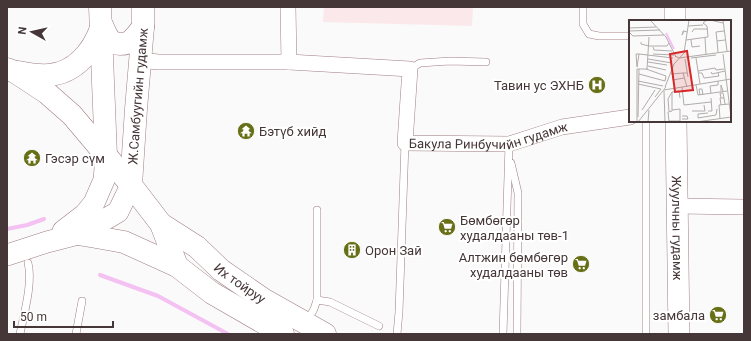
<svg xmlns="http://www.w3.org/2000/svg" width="751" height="341" font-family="Roboto,sans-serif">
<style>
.built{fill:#fbe8eb}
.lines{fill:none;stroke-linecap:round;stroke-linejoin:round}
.stream{stroke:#f4c1f3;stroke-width:4}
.service-casing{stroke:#9f7e82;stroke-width:8}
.minor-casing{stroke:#9f7e82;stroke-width:16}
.secondary-casing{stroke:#9f7e82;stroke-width:22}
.primary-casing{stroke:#9f7e82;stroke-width:23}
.service{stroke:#fff;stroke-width:7}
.minor{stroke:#fff;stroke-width:15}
.secondary{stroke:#fff;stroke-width:21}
.primary{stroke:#fff;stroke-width:22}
.labels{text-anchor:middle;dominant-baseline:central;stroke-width:4;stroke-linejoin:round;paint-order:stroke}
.poi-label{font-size:13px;fill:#453638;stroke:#fff;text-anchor:start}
.street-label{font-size:13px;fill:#453638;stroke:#fff}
.inset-river{fill:none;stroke:#f4c1f3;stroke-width:2}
.inset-road{fill:none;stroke:#b2acac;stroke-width:1}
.view{fill:#d62828;fill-opacity:0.15;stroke:#d62828;stroke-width:2}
.inset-edge{fill:none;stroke:#453638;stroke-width:2}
</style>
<rect width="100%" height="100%" fill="#fafafa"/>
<!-- built -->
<path class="built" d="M324,7h149l-1,19 -149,-4z"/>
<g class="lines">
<!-- stream -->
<g class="stream">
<path d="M7,229l20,-4 17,-6"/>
<path d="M100,275l58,21 70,38"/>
</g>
<defs>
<g id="service">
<path d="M583,7v17l6,10 10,2h31"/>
<path d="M410,69l10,-6 30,-2 36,1"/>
<path d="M511,163l7,30 -1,141"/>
<path d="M317,300l13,2 49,24"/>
<path d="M307,321l7,-12 3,-9v-90"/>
<path d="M20,334c4,-20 13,-52 8,-71"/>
<path d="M76,334l6,-33"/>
<path d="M397,334l2,-22 6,-169"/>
<path d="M503,334l6,-190"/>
<path d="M646,334v-213"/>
</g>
<g id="minor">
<path d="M288,7l1,55"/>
<path id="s1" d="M141,60l17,2h131l121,7 -5,74 104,1 53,-17 68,-10"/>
<path d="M677,206l67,1"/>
</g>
<g id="secondary">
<path d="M675,7v14"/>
<path id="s2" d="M676,121l3,213"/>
<path d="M63,231l22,-17 9,-11 10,-23 2,-24"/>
<path d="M7,255l40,-13 31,-8 33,-18 7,-4 13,-27"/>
</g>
<g id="primary">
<path d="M100,7l6,149"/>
<path d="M102,25c4,9 7,19 18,19 5,0 9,-1 12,-4 4,-4 8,-9 11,-13"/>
<path d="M7,69l8,3 32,21 25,22 59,70 30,39 16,42 35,27 71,41"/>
<path d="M18,72c10,2 20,4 31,3 26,-2 44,-24 52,-47"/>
<path id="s3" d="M131,185l5,-76 7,-82v-20"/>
<path id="s4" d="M161,224l36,23 24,23 42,29 62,35"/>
<path d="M78,234l18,3 28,5 53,24"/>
</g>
</defs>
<!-- service casing -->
<use href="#service" class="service-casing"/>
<!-- minor casing -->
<use href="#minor" class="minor-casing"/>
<!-- secondary casing -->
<use href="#secondary" class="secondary-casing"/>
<!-- primary casing -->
<use href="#primary" class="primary-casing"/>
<!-- service -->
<use href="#service" class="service"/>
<!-- minor -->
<use href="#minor" class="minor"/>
<!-- secondary -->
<use href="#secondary" class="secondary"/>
<!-- primary -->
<use href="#primary" class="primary"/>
</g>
<!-- icons -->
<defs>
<symbol id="hospital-disc" viewBox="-11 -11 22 22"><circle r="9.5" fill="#676f17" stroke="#fff"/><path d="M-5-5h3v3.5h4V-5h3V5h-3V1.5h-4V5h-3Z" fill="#fff"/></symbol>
<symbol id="temple-disc" viewBox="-11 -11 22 22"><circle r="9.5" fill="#676f17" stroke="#fff"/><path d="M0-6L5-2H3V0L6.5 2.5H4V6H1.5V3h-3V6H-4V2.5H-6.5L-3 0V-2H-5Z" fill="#fff"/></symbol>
<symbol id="supermarket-disc" viewBox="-11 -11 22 22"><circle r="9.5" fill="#676f17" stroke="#fff"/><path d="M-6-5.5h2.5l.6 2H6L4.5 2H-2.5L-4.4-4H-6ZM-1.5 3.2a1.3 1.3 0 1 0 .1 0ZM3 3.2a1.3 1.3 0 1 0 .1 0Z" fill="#fff"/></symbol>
<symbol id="building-disc" viewBox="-11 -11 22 22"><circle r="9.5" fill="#676f17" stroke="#fff"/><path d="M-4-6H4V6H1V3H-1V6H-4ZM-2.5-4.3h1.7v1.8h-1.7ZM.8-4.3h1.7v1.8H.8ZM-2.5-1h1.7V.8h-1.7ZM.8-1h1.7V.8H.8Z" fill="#fff"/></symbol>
</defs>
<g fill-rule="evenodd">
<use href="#hospital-disc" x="587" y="75" width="20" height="20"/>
<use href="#temple-disc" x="236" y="121" width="20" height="20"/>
<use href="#temple-disc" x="22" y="148" width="20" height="20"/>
<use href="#supermarket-disc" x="437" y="217" width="20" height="20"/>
<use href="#building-disc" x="342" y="240" width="20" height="20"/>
<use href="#supermarket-disc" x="571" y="254" width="20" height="20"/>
<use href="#supermarket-disc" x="708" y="305" width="20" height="20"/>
</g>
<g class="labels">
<!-- poi labels -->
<g class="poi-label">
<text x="584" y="85" text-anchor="end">Тавин ус ЭХНБ</text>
<text x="259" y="131">Бэтүб хийд</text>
<text x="45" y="158">Гэсэр сүм</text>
<text x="460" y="220">Бөмбөгөр<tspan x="460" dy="15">худалдааны төв-1</tspan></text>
<text x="365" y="250">Орон Зай</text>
<text x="568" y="257" text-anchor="end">Алтжин бөмбөгөр<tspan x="568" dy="15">худалдааны төв</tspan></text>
<text x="705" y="315" text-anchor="end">замбала</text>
</g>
<!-- street labels -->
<g class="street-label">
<text stroke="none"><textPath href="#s3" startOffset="89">Ж.Самбуугийн гудамж</textPath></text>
<text stroke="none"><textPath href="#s1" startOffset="428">Бакула Ринбучийн гудамж</textPath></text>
<text stroke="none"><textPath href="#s2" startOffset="107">Жуулчны гудамж</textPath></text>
<text stroke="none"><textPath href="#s4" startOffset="99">Их тойруу</textPath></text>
</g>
</g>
<!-- overview -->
<g transform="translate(629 20)">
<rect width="102" height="102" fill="#fafafa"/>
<path class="inset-river" d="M37,13l8,16"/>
<path class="inset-road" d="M21,0l16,17 10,20M81,0l13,3M94,0l4,31M59,6l15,-1M0,8l27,-1M0,11l31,-1M55,11l-2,4 1,-3v-1h1l3,1M0,12l4,4 31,-1M63,12l2,-3h13M76,18l1,16M57,20l22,-3 -1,-11 -4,-3 4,-3M62,20l1,7 8,-1M88,21l-1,-9 8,-1M12,22v2l8,2h18l2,-3M24,27l1,3 18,1M89,32l-1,-11 8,-1M10,34l34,4M24,34l21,1M94,34l8,63M46,36l4,2 52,-7M62,38l25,-3M67,38l4,26M19,39l24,4M56,39l3,18M19,42l19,3M19,46l18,4M8,47l-1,-13h3l-2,13M8,49v52M8,49h2l-1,48M10,49h8l2,-32M69,51l17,-3 1,2 8,-1M82,52l1,2 13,-3M70,53h3l2,5 15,-2 -1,-3M10,54l26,7 1,-5 -20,-7M42,54l12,-1M44,54v6l11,-2M9,61l25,5M9,64l23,5 -6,8M67,65l2,10 29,-4M36,67l9,-23 10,-11 5,-33M53,67l2,18 27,-3M58,67l-4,-14h4M35,70l67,-11M35,71l1,31M92,71v-6l2,6M82,73l-1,-7 8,-1v-4M71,75l-1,-6h3l1,6M92,78l-1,-5h3l1,5M43,83v8l-4,1 1,9h11M43,83v-11l7,-1 1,7M92,85l-1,-7h4l1,6M13,90l13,-20M43,90l8,-1v13M40,91l-1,-12 4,-7M63,91h13l-1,-6M79,91h4l-1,-13M79,93l-10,1v4l18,-3 1,-6M53,99h6l-1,-3h-5M91,99l-1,-14 10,-1M9,102l28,-35M19,102l1,-12M67,102l35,-5"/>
<path class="view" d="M58,31l6,39 -18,2 -5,-38z"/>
<rect width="102" height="102" class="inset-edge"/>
</g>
<!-- border -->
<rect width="751" height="341" fill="none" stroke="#453638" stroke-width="16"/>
<!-- north arrow -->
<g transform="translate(32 32) rotate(278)" stroke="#ffffff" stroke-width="3" paint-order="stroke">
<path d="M0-3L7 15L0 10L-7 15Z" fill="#453638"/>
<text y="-6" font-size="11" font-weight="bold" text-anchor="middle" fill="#453638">N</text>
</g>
<!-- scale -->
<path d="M14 321v6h99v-6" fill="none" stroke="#453638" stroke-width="2"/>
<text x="20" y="321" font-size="12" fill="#453638" stroke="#ffffff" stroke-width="3" paint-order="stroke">50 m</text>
</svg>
